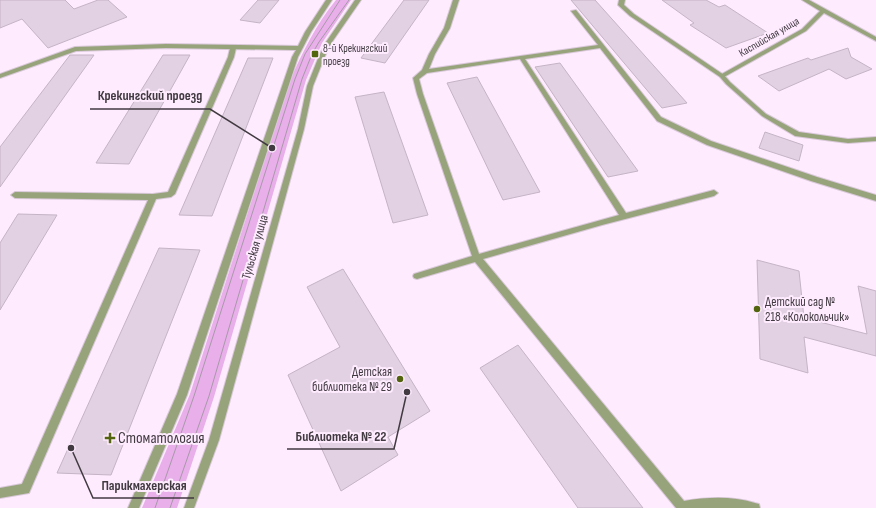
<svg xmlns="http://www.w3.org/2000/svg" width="876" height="508" font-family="'Sofia Sans Condensed',sans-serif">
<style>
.green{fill:#e8afea}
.building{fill:#e2d0e3;stroke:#c5b4c6}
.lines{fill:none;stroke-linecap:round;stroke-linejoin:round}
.service-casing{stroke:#d8c8d8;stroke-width:2}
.minor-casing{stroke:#d8c8d8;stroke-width:2}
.tertiary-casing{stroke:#d8c8d8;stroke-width:2}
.service{fill:#97a37b;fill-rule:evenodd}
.minor{fill:#97a37b;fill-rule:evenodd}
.tertiary{fill:#97a37b;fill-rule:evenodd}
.tram{stroke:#a799a7;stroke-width:1}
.poi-dot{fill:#52640d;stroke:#feebfe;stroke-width:1.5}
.labels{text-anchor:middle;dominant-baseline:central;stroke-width:4;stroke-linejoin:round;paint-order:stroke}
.far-street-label{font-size:11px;fill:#413a41;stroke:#feebfe}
.far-poi-label{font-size:11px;fill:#413a41;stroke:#feebfe;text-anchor:start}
.street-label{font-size:13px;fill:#413a41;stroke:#feebfe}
.poi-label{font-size:13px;fill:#413a41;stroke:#feebfe;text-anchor:start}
.near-poi-label{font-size:16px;fill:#413a41;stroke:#feebfe;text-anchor:start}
.leader{fill:none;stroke:#413a41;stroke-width:1.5}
.callout-dot{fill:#413a41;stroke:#feebfe;stroke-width:1.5}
.callout-label{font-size:14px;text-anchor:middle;font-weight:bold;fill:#413a41;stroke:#feebfe;stroke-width:4;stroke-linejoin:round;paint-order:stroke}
</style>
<rect width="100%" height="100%" fill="#feebfe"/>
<!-- green -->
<path class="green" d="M336,0h15l-29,43 -16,37 -92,317 -37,111h-35l48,-114 100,-314c13,-28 26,-56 46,-80z"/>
<!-- building -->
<g class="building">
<path d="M0,0h65l9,9 24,-9h10l19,17 -79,31 -26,-29 -22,9z"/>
<path d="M258,0h21l-19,23 -20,-3z"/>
<path d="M404,0h25l-44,63 -24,-5z"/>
<path d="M571,0h24l92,103 -25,5z"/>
<path d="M662,0h44l13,7 6,-2 43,28 -42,15 -36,-23 4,-2z"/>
<path d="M848,48l3,9 21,12 -26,10 -17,-10 -50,22 -21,-15 50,-18 3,2z"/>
<path d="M70,55h24l-94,132v-40z"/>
<path d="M163,55h27l-61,109 -33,-1z"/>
<path d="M248,58h25l-61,158 -33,-1z"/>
<path d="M560,63l78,108 -30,6 -73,-110z"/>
<path d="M477,77l63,115 -37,8 -56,-117z"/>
<path d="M384,92l44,123 -35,8 -38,-126z"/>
<path d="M765,132l38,13 -4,16 -40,-13z"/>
<path d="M18,214l39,1 -57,95v-67z"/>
<path d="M159,248l41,2 -89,225 -54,-2z"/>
<path d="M757,260l42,11 5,47 63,16 -9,-48 18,5v65l-72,-19 4,36 -48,-14z"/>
<path d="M343,269l87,142 -42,26 10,18 -57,36 -53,-116 52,-28 -33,-60z"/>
<path d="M518,345l125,163h-65l-98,-140z"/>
</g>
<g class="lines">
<defs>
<g id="service">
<path d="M453,0h6l-9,28 -15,26 -6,15 169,-24 -27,-34 5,-1 85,107 50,24 106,36 59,18v6l-65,-20 -104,-36 -50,-24 -57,-73 -75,11 101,154 88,-23 4,3 -4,3 -112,29 -119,34 201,242c24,-4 48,-5 71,2l4,1 1,4h-84l-201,-246 -58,17 -3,-1 -1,-2 1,-2 58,-18 -55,-162 -4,-16 9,-8 7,-16 15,-26zM520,59l99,156 -140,39 -56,-160 -4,-15 8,-6z"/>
<path d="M619,0h6l-1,5 10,9 90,61 6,7 36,32 33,18 49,7 28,-2v4l-28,2 -53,-7 -33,-20 -36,-32 -6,-7 -90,-61 -12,-11z"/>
<path d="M233,46l3,2 -2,9 -59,137 -4,3 -15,2 -127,294 -29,5v-10l22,-4 126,-284 -133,-2 -4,-3 4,-3 138,2 15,-2 60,-135 2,-9z"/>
</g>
<g id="minor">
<path d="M326,0h6l-21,32 -13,25 -111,338 -48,113h-11l49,-114 115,-337 4,-7 -130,-2 -90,3 -76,27v-4l75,-27 91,-3 132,2 7,-14z"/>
<path d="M802,0h7l67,37v4l-52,-28 -18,18 -82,46h-4v-2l82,-46 18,-18z"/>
</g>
<path id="tertiary" d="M355,0h6l-29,42 -7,14 -12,30 -9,43 -85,311 -25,68h-10l25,-68 89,-311 9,-43 12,-30 7,-14z"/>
</defs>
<!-- service casing -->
<use href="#service" class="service-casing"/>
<!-- minor casing -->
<use href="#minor" class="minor-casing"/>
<!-- tertiary casing -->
<use href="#tertiary" class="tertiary-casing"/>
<!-- service -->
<use href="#service" class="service"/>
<!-- minor -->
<use href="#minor" class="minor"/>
<!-- tertiary -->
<use href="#tertiary" class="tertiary"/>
<!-- tram -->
<g class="tram">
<path d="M155,508l39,-112 101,-317 10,-25 35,-54"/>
<path d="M170,508l39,-112 93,-317 10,-25 7,-12 30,-42"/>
</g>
</g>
<!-- markers -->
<g class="poi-dot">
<rect x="311" y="50" width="8" height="8" rx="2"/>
<circle cx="757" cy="309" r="4"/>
<circle cx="400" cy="379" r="4"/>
<path d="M108 432h4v4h4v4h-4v4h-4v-4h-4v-4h4z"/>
</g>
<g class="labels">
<!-- far-street labels -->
<g class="far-street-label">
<text transform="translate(769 37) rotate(-30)">Каспийская улица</text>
</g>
<!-- far-poi labels -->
<g class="far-poi-label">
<text x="323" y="48">8-й Крекингский<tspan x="323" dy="13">проезд</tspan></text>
</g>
<!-- street labels -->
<g class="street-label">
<text transform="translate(255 247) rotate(-74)">Тульская улица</text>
</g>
<!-- poi labels -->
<g class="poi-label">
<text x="765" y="302">Детский сад №<tspan x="765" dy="15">218 «Колокольчик»</tspan></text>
<text x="392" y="372" text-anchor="end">Детская<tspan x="392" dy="15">библиотека № 29</tspan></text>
</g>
<!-- near-poi labels -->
<g class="near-poi-label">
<text x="118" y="438">Стоматология</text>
</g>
</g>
<!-- callouts -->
<path class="leader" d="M272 148L210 109H90M407 392L394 449H287M71 448L93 498H194"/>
<g class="callout-dot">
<circle cx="272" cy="148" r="4"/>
<circle cx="407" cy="392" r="4"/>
<circle cx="71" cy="448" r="4"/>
</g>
<g class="callout-label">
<text x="150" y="100">Крекингский проезд</text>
<text x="341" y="441">Библиотека № 22</text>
<text x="144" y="490">Парикмахерская</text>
</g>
</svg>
